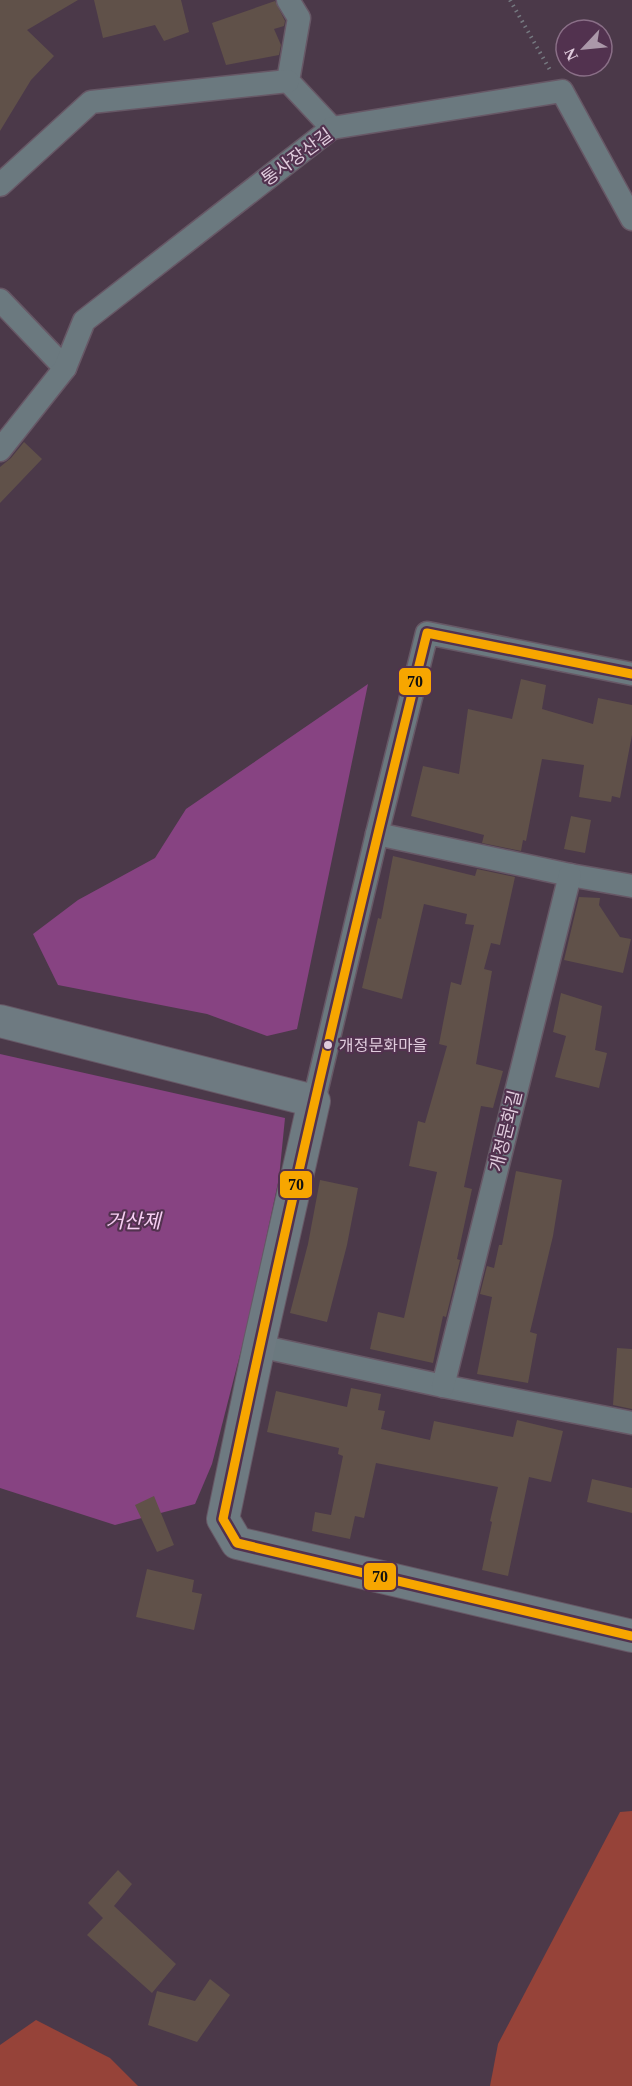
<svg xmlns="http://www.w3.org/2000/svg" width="632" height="2086" font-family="'Times New Roman','Noto Sans KR',serif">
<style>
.green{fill:#964339}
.water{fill:#874382}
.building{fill:#605149}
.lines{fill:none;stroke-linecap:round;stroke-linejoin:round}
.street-casing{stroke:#675866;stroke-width:25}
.secondary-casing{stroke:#675866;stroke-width:34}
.path{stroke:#757980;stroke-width:4;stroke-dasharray:1.5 4.5;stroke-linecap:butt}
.street{stroke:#6b797f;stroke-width:22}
.secondary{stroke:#6e7a81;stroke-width:32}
.bus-1-casing{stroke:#52324f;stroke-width:14}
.bus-1{stroke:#f7a600;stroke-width:9}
.bus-dot{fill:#dfcbdc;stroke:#52324f;stroke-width:2}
.labels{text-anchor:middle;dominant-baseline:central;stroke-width:4.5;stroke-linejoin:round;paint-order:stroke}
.bus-label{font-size:16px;fill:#dfcbdc;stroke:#52324f;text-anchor:start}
.street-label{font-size:18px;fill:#dfcbdc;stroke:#52324f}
.water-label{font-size:20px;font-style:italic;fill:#f7cff3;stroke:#52324f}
.line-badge{stroke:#52324f;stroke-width:2}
.pale-badge-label{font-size:16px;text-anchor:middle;font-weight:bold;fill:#111}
</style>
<rect width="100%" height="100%" fill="#4b3949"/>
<!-- green -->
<g class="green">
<path d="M632,1811v275h-142l8,-42 122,-232z"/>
<path d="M36,2020l74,38 28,28h-138v-41z"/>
</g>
<!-- water -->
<g class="water">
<path d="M368,684l-71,345 -30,7 -60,-22 -149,-29 -25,-51 45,-34 77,-42 31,-49z"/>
<path d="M0,1054l285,64 -6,60 -31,145 -36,141 -17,40 -80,21 -115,-37z"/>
</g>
<!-- building -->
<g class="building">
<path d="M0,0h78l-51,30 27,26 -23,24 -31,51z"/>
<path d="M94,0h87l8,32 -25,9 -9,-16 -52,13z"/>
<path d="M275,1l10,20 -1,5 -10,3 7,16 -2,10 -53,10 -14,-42z"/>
<path d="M24,442l18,17 -42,44v-36l11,-9z"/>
<path d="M521,679l25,6 -4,24 51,15 5,-26 34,7v30l-12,63 -8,-2 -1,6 -32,-5 5,-32 -42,-6 -16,82 -3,-1 -2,11 -39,-8 2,-8 -73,-19 12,-50 36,8 9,-65 44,10z"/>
<path d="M571,816l20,4 -6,33 -21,-4z"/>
<path d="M393,856l82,20 2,-7 38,8 -15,68 -9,-2 -7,26 8,2 -16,93 27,7 -10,37 -12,-2 -17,81 8,2 -15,70 3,1 -14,57 -3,-1 -10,47 -63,-14 8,-37 26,6 33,-146 -28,-6 9,-45 7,2 22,-77 -8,-2 12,-62 10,3 13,-60 -9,-1 2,-10 -43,-10 -22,95 -40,-11 16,-70 3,1z"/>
<path d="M579,897l21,1 -1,7 21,32 11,2 -8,34 -59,-13z"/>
<path d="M561,993l41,13 -7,44 12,3 -8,35 -44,-11 11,-41 -13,-4z"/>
<path d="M516,1171l46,9 -9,56 -23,96 7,2 -9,49 -51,-9 15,-77 -12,-3 7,-28 7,2 5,-23h3z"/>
<path d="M320,1180l38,8 -11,57 -20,77 -37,-9 18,-69z"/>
<path d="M617,1348l15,1v60l-19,-4z"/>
<path d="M351,1388l30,6 -3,16 7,1 -4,18 49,11 4,-19 79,16 4,-17 46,11 -12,51 -22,-5 -21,99 -26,-6 10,-48 -2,-1 8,-34 -122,-24 -12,55 -9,-2 -5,23 -38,-8 3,-19 16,3 12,-59 -5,-2 1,-6 -72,-16 9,-41 71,16z"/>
<path d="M592,1479l40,9v25l-45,-11z"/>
<path d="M154,1496l20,49 -17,7 -22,-47z"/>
<path d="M147,1569l47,11 -2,12 10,2 -8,36 -58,-13z"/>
<path d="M118,1870l14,14 -18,22 62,58 -24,29 -65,-58 16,-17 -15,-15z"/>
<path d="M210,1979l20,16 -33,47 -49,-17 9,-34 38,10z"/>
</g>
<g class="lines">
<defs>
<g id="street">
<path d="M288,0l11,18 -11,63 44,47"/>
<path d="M0,185l91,-83 197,-21"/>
<path d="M0,300l65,68"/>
<path d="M0,450l65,-82 19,-47 248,-193 230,-37 70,128"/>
<path d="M377,834l193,41 62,11"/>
<path d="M314,1101l63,-267 50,-201 205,41"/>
<path d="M259,1346l184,40 189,37"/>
<path d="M443,1386l127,-511"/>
</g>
<path id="secondary" d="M0,1021l314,80 -55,245 -36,173 14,24 395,93"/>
</defs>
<!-- street casing -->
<use href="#street" class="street-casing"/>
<!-- secondary casing -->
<use href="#secondary" class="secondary-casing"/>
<!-- path -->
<path class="path" d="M510,0l40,70"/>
<!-- street -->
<use href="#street" class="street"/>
<!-- secondary -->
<use href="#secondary" class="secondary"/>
<defs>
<path id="bus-1" d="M632,674l-205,-41c-73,294 -142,589 -204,886l14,24 395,93"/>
</defs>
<!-- bus-1 casing -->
<use href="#bus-1" class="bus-1-casing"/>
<!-- bus-1 -->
<use href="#bus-1" class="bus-1"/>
</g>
<!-- markers -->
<circle class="bus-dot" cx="328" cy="1045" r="5"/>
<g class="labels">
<!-- bus labels -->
<g class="bus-label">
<text x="339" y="1045">개정문화마을</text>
</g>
<!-- street labels -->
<g class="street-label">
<text transform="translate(297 157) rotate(-36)">통사장산길</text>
<text transform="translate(506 1131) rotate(-76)">개정문화길</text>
</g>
<!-- water labels -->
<g class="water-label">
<text x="133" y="1221">거산제</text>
</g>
</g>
<g class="line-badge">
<rect x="398" y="667" width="34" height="29" rx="6" fill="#f7a600"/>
<rect x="279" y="1170" width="34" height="29" rx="6" fill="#f7a600"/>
<rect x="363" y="1562" width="34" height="29" rx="6" fill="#f7a600"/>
</g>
<g class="pale-badge-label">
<text x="415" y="687">70</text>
<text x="296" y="1190">70</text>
<text x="380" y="1582">70</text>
</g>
<!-- north arrow -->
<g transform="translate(584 48) rotate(244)"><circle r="28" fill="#52324f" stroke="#8a6f87" stroke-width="1.5"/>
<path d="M0-4.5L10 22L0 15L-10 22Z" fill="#ab98a9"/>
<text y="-9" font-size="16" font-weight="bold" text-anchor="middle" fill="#dfcbdc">N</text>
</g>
</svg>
